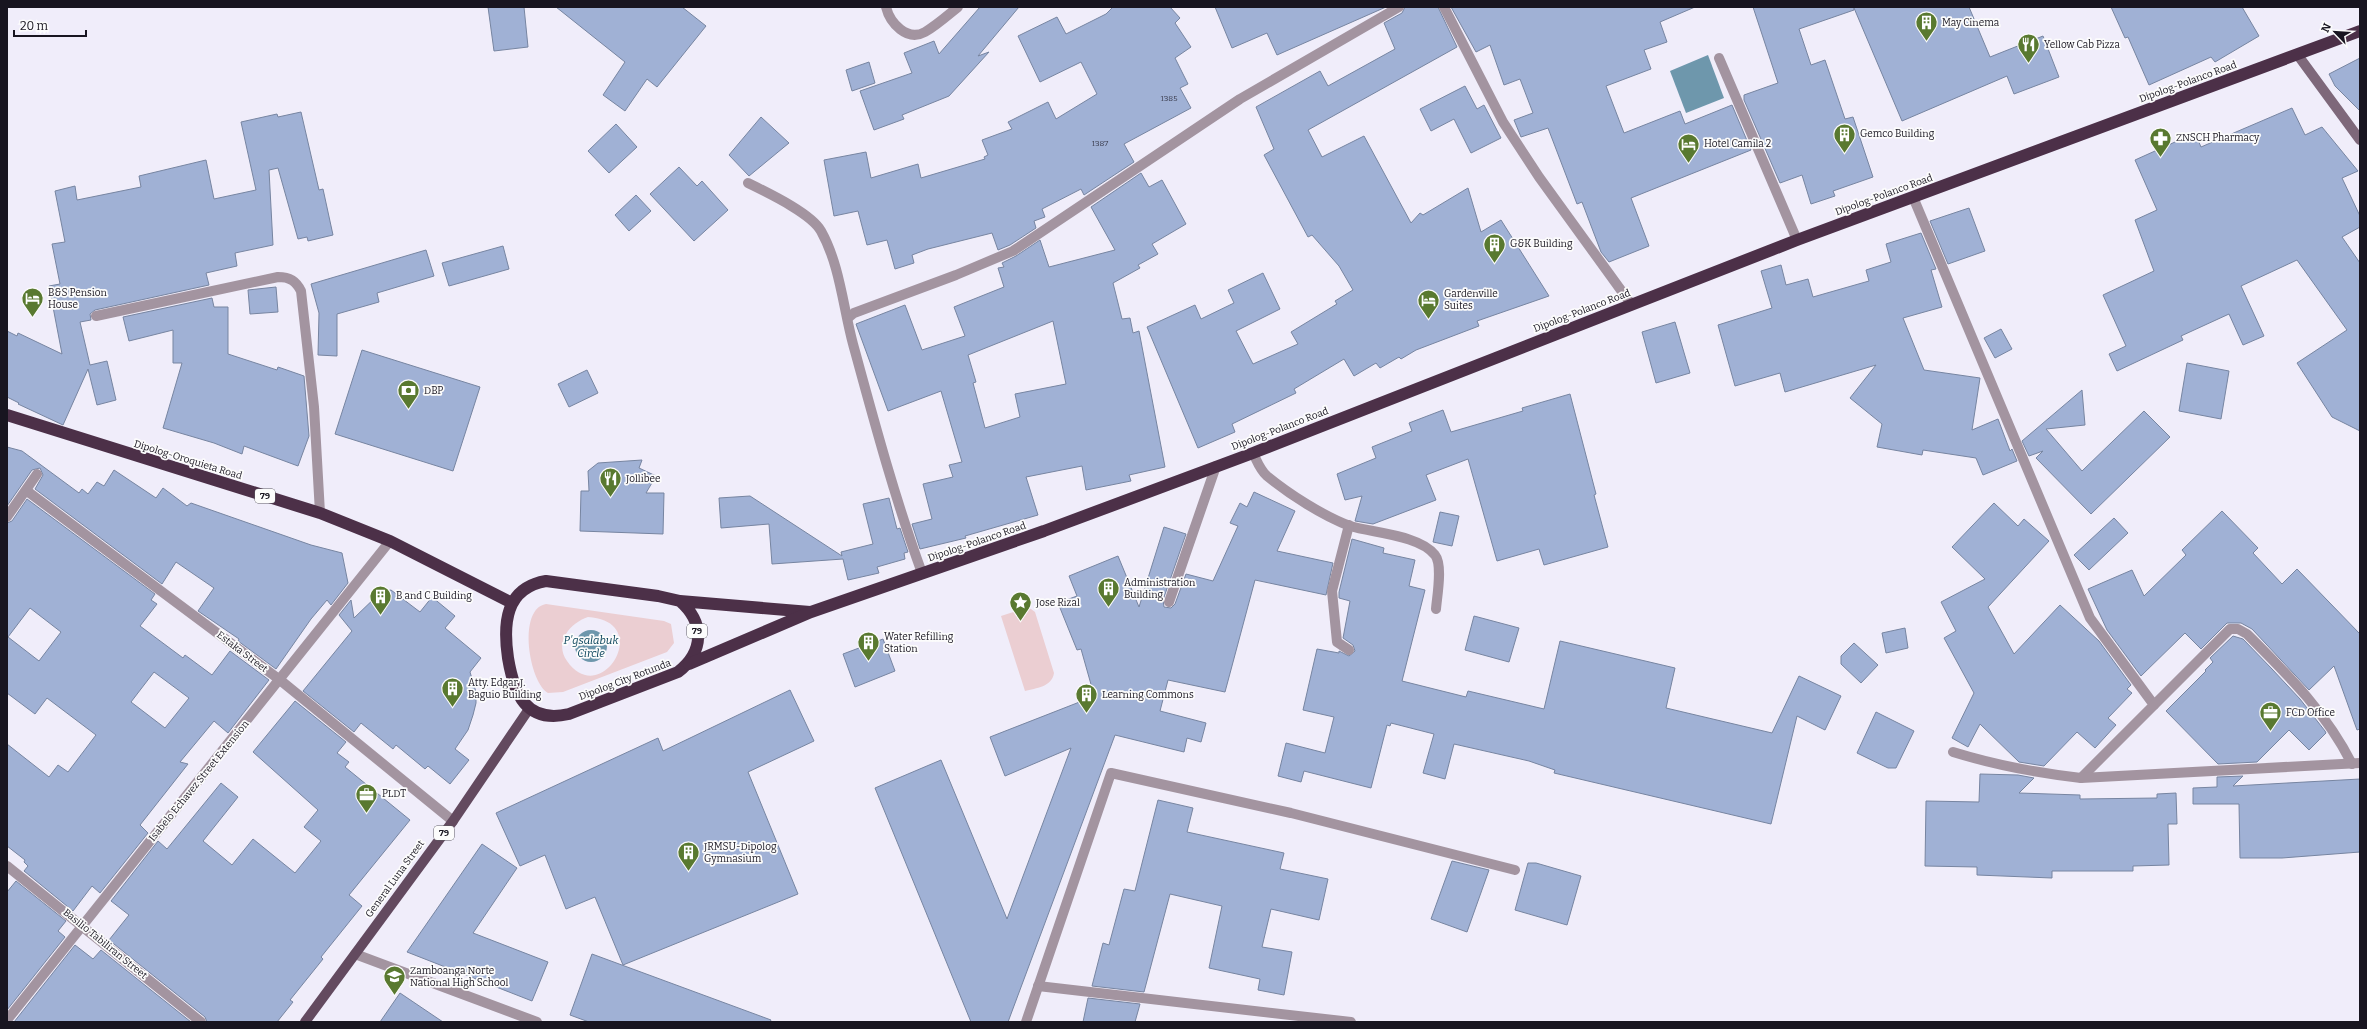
<svg xmlns="http://www.w3.org/2000/svg" width="2367" height="1029" font-family="Bitter,serif">
<style>
.green{fill:#ebced2;fill-rule:evenodd}
.water{fill:#6e97ac}
.building{fill:#a0b1d5;stroke:#7785a1;fill-rule:evenodd}
.lines{fill:none;stroke-linecap:round;stroke-linejoin:round}
.street{stroke:#a394a0;stroke-width:10}
.secondary{stroke:#7e687a;stroke-width:10}
.primary{stroke:#634a5f;stroke-width:10}
.highway{stroke:#4c3048;stroke-width:12}
.labels{text-anchor:middle;dominant-baseline:central;stroke-width:3.5;stroke-linejoin:round;paint-order:stroke}
.number-label{font-size:8px;fill:#3a3c4d}
.shield{fill:#fcfcfc;stroke:#5c5a62;stroke-width:1}
.shield-label{font-size:9px;font-weight:bold;fill:#181520}
.poi-label{font-size:10px;fill:#181520;stroke:#fcfcfc;text-anchor:start}
.street-label{font-size:10px;fill:#181520;stroke:#fcfcfc}
.water-label{font-size:11px;font-style:italic;fill:#064158;stroke:#fcfcfc}
</style>
<rect width="100%" height="100%" fill="#f0edfa"/>
<!-- green -->
<g class="green">
<path d="M546,604l118,17 7,3 3,19 -7,9 -104,40 -15,1c-19,-11 -31,-84 -2,-89zM588,617c67,4 13,93 -21,44 -13,-19 3,-38 21,-44z"/>
<path d="M1026,608l5,1 4,3 19,61c-2,14 -18,15 -29,18l-24,-75z"/>
</g>
<!-- water -->
<g class="water">
<path d="M1708,55l16,43 -38,15 -16,-42z"/>
<circle cx="591" cy="646" r="16"/>
</g>
<!-- building -->
<g class="building">
<path d="M488,7h36l4,40 -34,4z"/>
<path d="M556,7h126l24,19 -49,61 -10,-8 -22,32 -22,-16 22,-33z"/>
<path d="M980,7h39l-41,49 11,-4 -40,44 -47,19 2,4 -30,11 -14,-39 52,-18 -8,-20 30,-12 5,13z"/>
<path d="M1113,7h57l10,11 -5,5 16,24 -16,11 13,26 -8,4 11,20 -67,36 10,18 -50,33 -3,-6 -39,20 3,8 -11,4 2,7 -26,17 -12,5 -6,-17 -64,16 -16,6 2,8 -19,6 -8,-29 -20,5 -9,-34 -24,5 -10,-56 42,-8 5,26 47,-14 3,14 64,-19 -1,-2 4,-2 -6,-15 30,-11 -4,-7 40,-20 8,17 41,-25 -16,-32 -41,20 -22,-46 39,-19 9,17 40,-20z"/>
<path d="M1215,7h171l-109,48 -10,-22 -35,15z"/>
<path d="M1405,7h33l19,40 -149,83 14,27 42,-21 47,87 9,-10 3,2 45,-27 13,44 20,-12 48,76 -72,25 2,5 -63,24 -15,9 -2,-2 -19,11 -4,-5 -22,13 -10,-17 -50,30 2,4 -64,31 3,8 -37,16 -51,-121 48,-22 6,14 33,-16 -6,-13 35,-17 17,36 -44,22 17,33 45,-20 -7,-12 46,-28 -2,-3 18,-11 -14,-24 -27,-31 -4,2 -44,-82 10,-6 -18,-42 64,-36 8,15 67,-37 -11,-26 18,-10z"/>
<path d="M1451,7h244l-35,15 7,20 -23,8 7,19 -45,17 18,47 56,-22 5,13 47,-19 19,45 -120,48 18,48 -40,16 -8,-10 -19,-50 -5,2 -29,-76 -27,9 -7,-17 19,-7 -13,-34 -16,6 -14,-40 -14,7z"/>
<path d="M1753,7h216l21,50 53,-21 16,41 -45,17 -7,-18 -105,45 -48,-113v2l-55,19 12,36 14,-5 20,59 8,-2 20,60 -40,14 2,5 -24,8 -9,-29 -22,8 -36,-83v-5l34,-12z"/>
<path d="M2111,7h131l17,29 -44,26 -4,-5 -62,28 -21,-48 -3,1z"/>
<path d="M2360,58v53l-25,-25 -6,-12z"/>
<path d="M869,62l6,21 -23,8 -6,-21z"/>
<path d="M1465,86l12,23 7,-4 17,33 -30,15 -17,-34 -23,12 -11,-22z"/>
<path d="M2292,108l13,27 17,-8 36,44 -16,7 18,38v11l-18,10 18,26v168l-28,-14 -35,-54 50,-33 -50,-70 -56,26 23,50 -21,9 -14,-31 -48,22 2,4 -66,31 -8,-17 17,-8 -23,-51 51,-24 -19,-51 22,-10 -22,-50 60,-27 6,14z"/>
<path d="M301,112l18,78 4,-1 10,46 -25,6 -1,-4 -9,2 -20,-71 -9,2 4,75 -38,8 2,13 -31,7 3,12 -114,25 -5,4 1,6 -11,2 10,43 17,-4 9,39 -19,5 -9,-36 -25,56 -45,-21 1,-1 -12,-6v-66l10,5 1,-3 44,21 -13,-68 11,-2 -8,-40 13,-2 -10,-51 20,-5 2,14 64,-13 -2,-11 67,-16 8,39 42,-9 -15,-68 36,-8 1,3z"/>
<path d="M761,117l28,26 -40,33 -20,-21z"/>
<path d="M616,124l21,23 -28,26 -21,-22z"/>
<path d="M679,167l18,19 5,-5 26,29 -34,31 -44,-47z"/>
<path d="M1141,173l8,14 13,-7 24,44 -34,20 6,10 -20,11 2,3 -27,15 9,36 8,-1 3,15 6,-2 26,136 -36,8 2,6 -45,9 -4,-24 -56,11 12,38 -73,21 1,2 -46,11 -8,-25 20,-5 -9,-35 30,-7 -4,-12 13,-3 -21,-71 -53,20 -32,-87 49,-19 17,45 43,-14 -11,-29 50,-20 -6,-19 6,-1 -2,-4 14,-7 24,-16 9,27 66,-17 -24,-43zM1053,321l13,63 -51,10 5,23 -35,11 -12,-45 3,-1 -8,-27z"/>
<path d="M636,195l15,16 -22,20 -14,-16z"/>
<path d="M1969,208l16,43 -37,13 -18,-43z"/>
<path d="M1921,233l15,36 -5,1 11,37 -39,11 21,52 56,8 -8,52 26,-11 12,32 2,-2 5,12 -34,14 -7,-17 -53,-8 -1,5 -45,-8 5,-23 -32,-26 26,-33 -91,27 -5,-19 -45,13 -17,-61 54,-17 -11,-37 20,-6 5,20 22,-6 5,18 56,-16 -3,-11 25,-8 -5,-18z"/>
<path d="M503,246l6,23 -60,17 -7,-23z"/>
<path d="M426,250l8,26 -57,17 2,9 -42,12v42l-19,-1 1,-42 -8,-29z"/>
<path d="M276,287l2,25 -28,2 -2,-24z"/>
<path d="M212,298l2,9h14v47l49,16 1,-3 26,9 5,60 -11,30 -54,-20 -2,8 -28,-11 -51,-15 19,-65h-9v-33l-44,11 -6,-24z"/>
<path d="M1675,322l15,51 -34,10 -14,-51z"/>
<path d="M2001,329l11,20 -17,9 -11,-20z"/>
<path d="M362,350l118,37 -27,84 -118,-37z"/>
<path d="M2187,363l42,8 -8,48 -42,-8z"/>
<path d="M587,370l11,23 -29,14 -11,-23z"/>
<path d="M2082,390l3,35 -39,4 36,42 62,-60 26,26 -79,77 -55,-56 7,-7 -14,5 -7,-15z"/>
<path d="M1570,394l26,100 -2,1 14,52 -64,18 -5,-16 -42,12 -29,-102 -42,16 10,25 -63,24 -18,-3 7,-25 -17,4 -8,-26 39,-16 -4,-11 40,-16 -3,-8 34,-13 8,22 72,-21 -1,-3z"/>
<path d="M7,447l15,4 57,42 3,-4 6,5 9,-12 7,4 10,-16 42,28 7,-10 24,18 4,-3 120,42 31,8 6,30 -17,22 -4,-5 -16,19 -35,50 -38,-28 1,-2 -41,-28 16,-23 -38,-26 -14,22 -127,-95 8,-14 -3,-7 -8,2 -25,36z"/>
<path d="M642,460l-3,8 17,8 -10,17h18l-1,41 -83,-3 1,-40h8l-1,-20 10,-8z"/>
<path d="M1254,492l41,19 -18,40 56,12 -7,32 -71,-15 -30,112 -57,-12 -8,31 46,12 -5,19 -14,-4 -3,14 -69,-17 -107,287h-37l-96,-234 66,-28 66,159 64,-171 -66,28 -15,-39 87,-34 17,-8 -13,-46 -4,1 -19,-47 19,-7 -8,-20 49,-20 21,51 25,-80 22,7 -23,66 1,7 7,1 4,-4 11,-30 27,7 25,-55 -8,-3 10,-20 7,4z"/>
<path d="M750,496l92,60 -1,-4 32,-8 -10,-40 26,-6 8,31 3,-1 8,24 -4,1 1,6 -28,8 2,6 -31,7 -5,-21 -71,5 -3,-40 -48,4 -2,-30z"/>
<path d="M27,499l128,95 -4,6 6,4 -17,22 43,32 2,-3 27,20 18,-24 39,29 -41,53 -14,-12 -34,41 8,2 -48,61 8,8 -48,60 -8,-7 -19,25 -49,-40 4,-5 -4,-4 1,-2 -18,-14v-102l42,33 9,-12 10,7 28,-37 -49,-37 -12,16 -28,-21v-170l5,-2zM30,608l31,24 -22,29 -31,-24zM154,672l35,26 -24,30 -34,-26z"/>
<path d="M1994,503l24,23 6,-7 25,22 -61,66 26,47 46,-49 39,36 32,44 -4,4 5,4 -24,25 8,7 -21,23 -18,-16 -33,34 -25,-4 -39,-38 -12,23 -16,-9 22,-45 -30,-55 12,-7 -15,-29 44,-23 -33,-32z"/>
<path d="M2222,511l36,37 -5,5 29,31 15,-15 63,65v95l-3,1 -23,-64 -25,24 -57,-61 -11,-6h-14l-26,26 -16,-16 -44,43 -34,-46 -19,-41 44,-19 12,26 42,-41 -4,-5z"/>
<path d="M1440,512l19,4 -7,30 -19,-4z"/>
<path d="M2114,518l14,15 -39,37 -15,-15z"/>
<path d="M1352,539l32,9 -1,5 32,7 -6,26 16,4 -23,91 64,16 2,-6 76,18 16,-68 115,27 -9,40 106,25 27,-57 42,20 -16,34 -28,-14 -26,108 -217,-51 1,-3 -26,-9 -75,-17 -9,35 -22,-6 11,-39 -43,-11 -1,3 -3,-1 -16,63 -67,-17 -3,11 -23,-6 8,-33 39,10 9,-36 -31,-7 14,-61 22,4v-2l10,5 6,-5 -2,-6 -10,-7 7,-37 -11,-3v-6z"/>
<path d="M391,590l29,22 12,-15 23,19 -10,12 36,30 -11,14 6,20v11l-3,12 -5,15 -13,19 14,11 -19,24 -22,-18 -3,3 -29,-24 -3,4 -32,-26 -7,9 -51,-41 49,-60 -13,-16 12,-15 3,18 27,-26z"/>
<path d="M1474,616l45,12 -10,34 -44,-12z"/>
<path d="M1905,628l3,20 -22,5 -4,-20z"/>
<path d="M2233,636l10,3 29,30 28,30 25,32 1,2 -17,17 -20,-20 -32,32 -39,2 -52,-53 40,-40 -1,-1 8,-8 -3,-4z"/>
<path d="M883,639l12,32 -40,16 -12,-33z"/>
<path d="M1854,643l24,22 -17,18 -20,-19v-8z"/>
<path d="M790,690l24,51 -66,31 50,122 -175,71 -28,-68 -29,12 -21,-54 -25,11 -24,-53 162,-75 5,13z"/>
<path d="M295,701l51,41 -9,11 12,9 -4,5 65,53 -61,75 13,11 -41,51 2,2 -33,41 3,2 -16,20h-70l-2,-5 -96,-77 20,-25 -18,-14 47,-60 9,8 54,-66 17,14 -35,44 29,24 21,-26 42,34 26,-32 -17,-14 14,-17 -65,-58z"/>
<path d="M1876,712l38,19 -18,37h-8l-31,-15z"/>
<path d="M1980,774l38,1 16,3 -15,15 61,2v4l77,-1v-4l19,-1 1,31h-9l1,41 -36,1v5h-81v7l-75,-3v-8l-52,-1 1,-65 53,1z"/>
<path d="M2243,776l-10,10 127,-7v73l-78,6h-42l-1,-54h-46v-16l24,-1v-10z"/>
<path d="M1158,800l35,8 -6,24 97,21 -4,16 48,10 -9,41 -48,-11 -9,38 30,5 -8,43 -26,-5 2,-11 -51,-11 13,-62 -52,-12 -26,98 -52,-6 11,-43 6,2 15,-56 11,2z"/>
<path d="M482,844l35,24 -44,65 75,29 -16,39 -125,-49z"/>
<path d="M1452,861l37,9 -22,62 -36,-13z"/>
<path d="M1528,863h8l45,13 -14,49 -52,-15z"/>
<path d="M16,881l50,40 -8,10 7,6 -58,73v-118z"/>
<path d="M75,945l18,14 8,-9 90,72h-177z"/>
<path d="M592,954l179,66 -1,2h-181l-19,-7z"/>
<path d="M400,993l43,29h-63z"/>
<path d="M1088,998l52,6 -5,18h-52z"/>
</g>
<g class="lines">
<!-- street -->
<g class="street">
<path d="M886,7c4,16 21,35 39,25 12,-7 23,-17 33,-25"/>
<path d="M1444,7l59,115 36,55 92,127"/>
<path d="M1719,58l78,182"/>
<path d="M748,183c18,9 63,30 73,48 19,34 22,76 32,113 21,77 42,155 69,229"/>
<path d="M1913,197l177,421 64,87 -73,73"/>
<path d="M96,316l182,-39c12,0 18,4 23,14l13,116 6,106"/>
<path d="M848,318l6,-5 102,-38 57,-24 227,-152 159,-92"/>
<path d="M1253,453c4,8 7,17 14,23 22,18 56,40 83,50 23,7 70,9 85,29 8,10 2,41 1,54"/>
<path d="M27,491l253,189 173,141"/>
<path d="M7,517l30,-43"/>
<path d="M1169,602l47,-136"/>
<path d="M1349,650l-12,-8 -5,-51 17,-66"/>
<path d="M2154,705l76,-76h8l9,5c41,41 79,78 105,130"/>
<path d="M1953,752c42,13 84,21 128,26l279,-15"/>
<path d="M7,866l194,156"/>
<path d="M355,954l182,68"/>
<path d="M1038,986l313,36"/>
<path d="M7,1020l383,-479"/>
<path d="M1026,1022l85,-249 180,40 224,57"/>
</g>
<!-- secondary -->
<path class="secondary" d="M2297,54l63,86"/>
<!-- primary -->
<path class="primary" d="M305,1022l148,-201 76,-112"/>
<!-- highway -->
<g class="highway">
<path d="M7,415l313,98 70,28 122,62"/>
<path d="M680,601c25,22 24,51 -2,71l-109,42c-43,10 -55,-20 -61,-56 -5,-34 -3,-70 38,-77l112,15 22,5 130,11"/>
<path d="M689,664l122,-52 233,-81 209,-78 544,-213 563,-209"/>
</g>
</g>
<!-- icons -->
<defs>
<symbol id="building-pin" viewBox="-11 -11 22 30"><path d="M0 17L-7.5 6A9.5 9.5 0 1 1 7.5 6Z" fill="#597930" stroke="#fcfcfc"/><path d="M-4-6H4V6H1V3H-1V6H-4ZM-2.5-4.3h1.7v1.8h-1.7ZM.8-4.3h1.7v1.8H.8ZM-2.5-1h1.7V.8h-1.7ZM.8-1h1.7V.8H.8Z" fill="#fff"/></symbol>
<symbol id="restaurant-pin" viewBox="-11 -11 22 30"><path d="M0 17L-7.5 6A9.5 9.5 0 1 1 7.5 6Z" fill="#597930" stroke="#fcfcfc"/><path d="M-5-6h1v4h1v-4h1v4h1v-4h1v5L-1.5 .5V6h-2V.5L-5-1ZM5-6V6H3V1.5H1.5Q1.5-4 5-6Z" fill="#fff"/></symbol>
<symbol id="pharmacy-pin" viewBox="-11 -11 22 30"><path d="M0 17L-7.5 6A9.5 9.5 0 1 1 7.5 6Z" fill="#597930" stroke="#fcfcfc"/><path d="M-2-6h4v4h4v4h-4v4h-4v-4h-4v-4h4Z" fill="#fff"/></symbol>
<symbol id="hotel-pin" viewBox="-11 -11 22 30"><path d="M0 17L-7.5 6A9.5 9.5 0 1 1 7.5 6Z" fill="#597930" stroke="#fcfcfc"/><path d="M-6-4.5h1.5V1H6V5H4.5V3h-9V5H-6ZM-4 0a1.8 1.8 0 1 1 3.6 0ZM.5 0V-2.5h3Q6-2.5 6 0Z" fill="#fff"/></symbol>
<symbol id="bank-pin" viewBox="-11 -11 22 30"><path d="M0 17L-7.5 6A9.5 9.5 0 1 1 7.5 6Z" fill="#597930" stroke="#fcfcfc"/><path d="M-6-4H6V4H-6ZM0-2.3a2.3 2.3 0 1 0 0 4.6a2.3 2.3 0 1 0 0-4.6Z" fill="#fff"/></symbol>
<symbol id="sight-pin" viewBox="-11 -11 22 30"><path d="M0 17L-7.5 6A9.5 9.5 0 1 1 7.5 6Z" fill="#597930" stroke="#fcfcfc"/><path d="M0-6L1.8-2.2L6-1.7L2.9 1.2L3.7 5.4L0 3.3L-3.7 5.4L-2.9 1.2L-6-1.7L-1.8-2.2Z" fill="#fff"/></symbol>
<symbol id="office-pin" viewBox="-11 -11 22 30"><path d="M0 17L-7.5 6A9.5 9.5 0 1 1 7.5 6Z" fill="#597930" stroke="#fcfcfc"/><path d="M-6-3h4V-5.5h4V-3h4V5H-6ZM-1-4.5V-3h2v-1.5ZM-6 0V1H6V0Z" fill="#fff"/></symbol>
<symbol id="school-pin" viewBox="-11 -11 22 30"><path d="M0 17L-7.5 6A9.5 9.5 0 1 1 7.5 6Z" fill="#597930" stroke="#fcfcfc"/><path d="M0-5L7-2L0 1L-7-2ZM-4 1L0 2.5L4 1V4Q0 6-4 4Z" fill="#fff"/></symbol>
</defs>
<g fill-rule="evenodd">
<use href="#building-pin" x="1914" y="10" width="25" height="34"/>
<use href="#restaurant-pin" x="2016" y="32" width="25" height="34"/>
<use href="#building-pin" x="1832" y="122" width="25" height="34"/>
<use href="#pharmacy-pin" x="2148" y="126" width="25" height="34"/>
<use href="#hotel-pin" x="1676" y="132" width="25" height="34"/>
<use href="#building-pin" x="1482" y="232" width="25" height="34"/>
<use href="#hotel-pin" x="20" y="286" width="25" height="34"/>
<use href="#hotel-pin" x="1416" y="288" width="25" height="34"/>
<use href="#bank-pin" x="396" y="378" width="25" height="34"/>
<use href="#restaurant-pin" x="598" y="466" width="25" height="34"/>
<use href="#building-pin" x="1096" y="576" width="25" height="34"/>
<use href="#building-pin" x="368" y="584" width="25" height="34"/>
<use href="#sight-pin" x="1008" y="590" width="25" height="34"/>
<use href="#building-pin" x="856" y="630" width="25" height="34"/>
<use href="#building-pin" x="440" y="676" width="25" height="34"/>
<use href="#building-pin" x="1074" y="682" width="25" height="34"/>
<use href="#office-pin" x="2258" y="700" width="25" height="34"/>
<use href="#office-pin" x="354" y="782" width="25" height="34"/>
<use href="#building-pin" x="676" y="840" width="25" height="34"/>
<use href="#school-pin" x="382" y="964" width="25" height="34"/>
</g>
<g class="labels">
<!-- number labels -->
<g class="number-label">
<text x="1169" y="98">1385</text>
<text x="1100" y="143">1387</text>
</g>
<!-- shield labels -->
<g class="shield">
<rect x="255" y="489" width="20" height="14" rx="3"/>
<rect x="687" y="624" width="20" height="14" rx="3"/>
<rect x="434" y="826" width="20" height="14" rx="3"/>
</g>
<g class="shield-label">
<text x="265" y="496">79</text>
<text x="697" y="631">79</text>
<text x="444" y="833">79</text>
</g>
<!-- poi labels -->
<g class="poi-label">
<text x="1942" y="23">May Cinema</text>
<text x="2044" y="45">Yellow Cab Pizza</text>
<text x="1860" y="134">Gemco Building</text>
<text x="2176" y="138">ZNSCH Pharmacy</text>
<text x="1704" y="144">Hotel Camila 2</text>
<text x="1510" y="244">G&amp;K Building</text>
<text x="48" y="293">B&amp;S Pension<tspan x="48" dy="12">House</tspan></text>
<text x="1444" y="294">Gardenville<tspan x="1444" dy="12">Suites</tspan></text>
<text x="424" y="391">DBP</text>
<text x="626" y="479">Jollibee</text>
<text x="1124" y="583">Administration<tspan x="1124" dy="12">Building</tspan></text>
<text x="396" y="596">B and C Building</text>
<text x="1036" y="603">Jose Rizal</text>
<text x="884" y="637">Water Refilling<tspan x="884" dy="12">Station</tspan></text>
<text x="468" y="683">Atty. Edgar J.<tspan x="468" dy="12">Baguio Building</tspan></text>
<text x="1102" y="695">Learning Commons</text>
<text x="2286" y="713">FCD Office</text>
<text x="382" y="794">PLDT</text>
<text x="704" y="847">JRMSU-Dipolog<tspan x="704" dy="12">Gymnasium</tspan></text>
<text x="410" y="971">Zamboanga Norte<tspan x="410" dy="12">National High School</tspan></text>
</g>
<!-- street labels -->
<g class="street-label">
<text transform="translate(2188 82) rotate(-20)">Dipolog-Polanco Road</text>
<text transform="translate(1884 195) rotate(-20)">Dipolog-Polanco Road</text>
<text transform="translate(1582 311) rotate(-21)">Dipolog-Polanco Road</text>
<text transform="translate(1280 429) rotate(-21)">Dipolog-Polanco Road</text>
<text transform="translate(188 460) rotate(17)">Dipolog-Oroquieta Road</text>
<text transform="translate(977 542) rotate(-19)">Dipolog-Polanco Road</text>
<text transform="translate(242 652) rotate(37)">Estaka Street</text>
<text transform="translate(625 680) rotate(-21)">Dipolog City Rotunda</text>
<text transform="translate(199 781) rotate(-51)">Isabelo Echavez Street Extension</text>
<text transform="translate(395 879) rotate(-54)">General Luna Street</text>
<text transform="translate(105 944) rotate(39)">Basilio Tabiliran Street</text>
</g>
<!-- water labels -->
<g class="water-label">
<text x="591" y="640">P'gsalabuk<tspan x="591" dy="13">Circle</tspan></text>
</g>
</g>
<!-- border -->
<rect width="2367" height="1029" fill="none" stroke="#181520" stroke-width="16"/>
<!-- north arrow -->
<g transform="translate(2335 32) rotate(295)" stroke="#fcfcfc" stroke-width="3" paint-order="stroke">
<path d="M0-3L7 15L0 10L-7 15Z" fill="#181520"/>
<text y="-6" font-size="11" font-weight="bold" text-anchor="middle" fill="#181520">N</text>
</g>
<!-- scale -->
<path d="M14 30v6h72v-6" fill="none" stroke="#181520" stroke-width="2"/>
<text x="20" y="30" font-size="12" fill="#181520" stroke="#fcfcfc" stroke-width="3" paint-order="stroke">20 m</text>
</svg>
